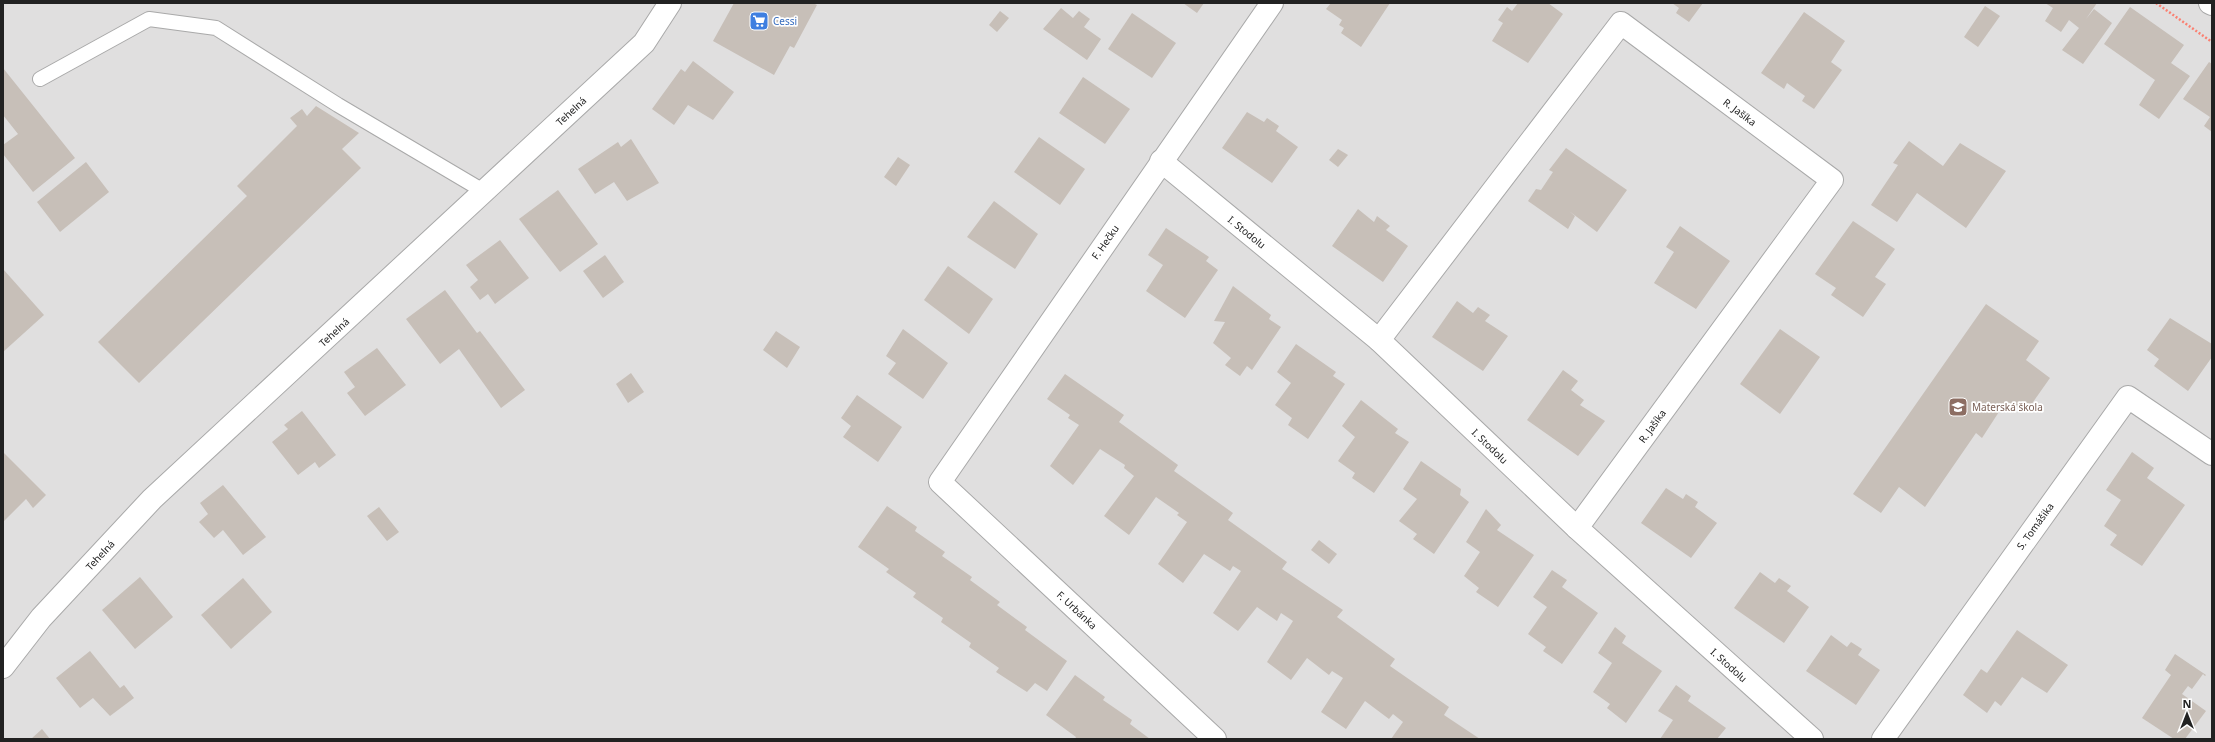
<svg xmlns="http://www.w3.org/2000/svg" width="2215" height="742" font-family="'Noto Sans',sans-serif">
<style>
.residential{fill:#e0dfdf}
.building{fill:#c7bfb8}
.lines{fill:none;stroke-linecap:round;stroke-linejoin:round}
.service-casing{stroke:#a9a9a9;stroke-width:16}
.minor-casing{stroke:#a9a9a9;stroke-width:24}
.path{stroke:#fa8072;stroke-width:2.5;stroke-dasharray:2 2;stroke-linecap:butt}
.service{stroke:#fff;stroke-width:14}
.minor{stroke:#fff;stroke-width:22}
.labels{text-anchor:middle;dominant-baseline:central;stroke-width:3.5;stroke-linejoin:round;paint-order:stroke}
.shop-label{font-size:10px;fill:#366cbe;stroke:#fff;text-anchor:start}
.street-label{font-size:10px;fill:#222;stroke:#fff}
.education-label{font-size:10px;fill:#785e54;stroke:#fff;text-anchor:start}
</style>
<rect width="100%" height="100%" fill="#f2efe9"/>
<!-- residential -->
<rect class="residential" x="3" y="3" width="2209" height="736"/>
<!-- building -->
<g class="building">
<path d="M734,3h79l4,2 -23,43 -4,-2 -16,29 -61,-34z"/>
<path d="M1183,3h21l-7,10z"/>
<path d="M1331,3h59l-29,44 -20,-14 3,-5 -5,-3 3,-5 -16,-11z"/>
<path d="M1518,3h30l15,11 -35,49 -36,-22 11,-18 -5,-3 9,-13 5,4z"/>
<path d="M1672,3h31l-14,19 -13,-9 3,-5z"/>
<path d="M2045,3h52l-11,16 8,-10 18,14 -29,41 -21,-14 17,-22 -10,-8 -8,12 -16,-11 8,-13z"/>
<path d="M1985,6l15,10 -22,31 -14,-10z"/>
<path d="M2130,7l54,38 -13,18 19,13 -31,43 -20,-14 16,-25 -51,-36z"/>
<path d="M1061,8l12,10 6,-7 11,8 -6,8 17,12 -14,21 -44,-31z"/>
<path d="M1000,11l9,7 -12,14 -8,-7z"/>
<path d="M1804,12l41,29 -14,21 11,8 -28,39 -12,-8 3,-5 -18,-13 -3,6 -23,-16z"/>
<path d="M1132,13l44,30 -24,35 -44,-29z"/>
<path d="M693,61l41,31 -21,28 -25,-15 -14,20 -22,-16 29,-40 4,3z"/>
<path d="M2209,62l3,2v68l-8,-6 6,-9 -27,-18z"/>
<path d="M3,68l72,90 -42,34 -30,-38v-9l15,-11 -15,-19z"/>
<path d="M1083,77l47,32 -25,35 -46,-31z"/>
<path d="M316,106l43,27 -17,16 19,19 -222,215 -41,-41 149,-146 -10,-10 60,-60 -7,-8 12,-9 5,7z"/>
<path d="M1247,112l17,10 3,-4 12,8 -3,5 22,16 -26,36 -50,-35z"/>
<path d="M1039,137l46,32 -25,36 -46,-33z"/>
<path d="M631,139l28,44 -32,18 -13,-19 -19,12 -17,-25 40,-27 3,5z"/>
<path d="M1909,141l34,25 17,-23 46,28 -40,57 -49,-35 -20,29 -26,-17 27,-40 -5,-2z"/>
<path d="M1566,148l61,42 -30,42 -28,-21 6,5 -7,13 -40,-28 8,-12 5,1 12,-18 -4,-2z"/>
<path d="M1338,149l10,6 -10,12 -9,-7z"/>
<path d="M898,157l12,8 -14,21 -12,-9z"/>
<path d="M86,162l23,30 -49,40 -23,-30z"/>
<path d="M558,190l40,54 -38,28 -41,-53z"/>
<path d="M994,201l44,33 -23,35 -48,-32z"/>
<path d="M1358,209l16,13 3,-6 13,10 -4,4 22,16 -25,36 -51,-36z"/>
<path d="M1853,221l42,28 -20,28 11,7 -23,33 -32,-22 5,-7 -21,-14z"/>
<path d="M1680,226l50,35 -34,48 -42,-26 20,-31 -8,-5z"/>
<path d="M1166,228l43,29 -3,4 12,9 -33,48 -39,-27 17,-26 -15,-10z"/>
<path d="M500,240l29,38 -34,26 -7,-10 -8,6 -10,-13 8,-7 -12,-15z"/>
<path d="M605,255l19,27 -21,16 -20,-27z"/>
<path d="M948,266l45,33 -24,35 -45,-34z"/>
<path d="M3,269l41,46 -41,37z"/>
<path d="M1233,286l38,29 -2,4 12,8 -29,43 -5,-4 -7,10 -15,-11 6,-7 -18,-15 12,-21 -11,-1z"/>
<path d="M445,290l32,43 3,-2 45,59 -24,18 -42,-59 -19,15 -34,-45z"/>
<path d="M1457,301l16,12 5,-6 12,8 -5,6 23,15 -25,35 -51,-34z"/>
<path d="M1986,304l53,37 -13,19 24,18 -24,34 -20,-11 -24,37 -6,-5 -51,74 -26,-20 -18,26 -28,-19z"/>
<path d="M2170,318l42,26v13l-24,34 -34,-25 5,-7 -12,-9z"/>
<path d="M903,329l45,34 -25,36 -35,-25 8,-11 -10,-7z"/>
<path d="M1780,329l40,28 -40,57 -40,-30z"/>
<path d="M776,331l24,16 -13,21 -24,-18z"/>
<path d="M1296,344l40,28 -3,4 12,8 -37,55 -20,-14 4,-7 -17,-13 16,-22 -14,-11z"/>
<path d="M377,348l29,37 -41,31 -18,-23 8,-6 -11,-15z"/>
<path d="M1563,370l15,11 -7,9 13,10 -4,5 25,16 -27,35 -51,-36z"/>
<path d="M631,373l13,19 -16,11 -12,-19z"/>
<path d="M1065,374l59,41 -5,7 59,43 -4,6 59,42 -5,7 59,42 -5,7 61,41 -6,7 58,42 -5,7 59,41 -5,8 36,24h-89l12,-17 -10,-8 -4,5 -24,-18 -19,28 -25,-17 22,-34 -11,-7 -3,4 -22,-17 -16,22 -24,-18 26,-41 -12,-8 -4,8 -20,-14 -19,24 -25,-18 28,-42 -8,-5 -3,5 -26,-17 -21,29 -25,-19 29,-42 -10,-7 2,-2 -23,-16 -27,38 -25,-19 30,-40 -10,-8 1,-3 -25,-16 -27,36 -23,-19 29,-41 -11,-7 2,-3 -23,-16z"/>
<path d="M857,395l45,32 -24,35 -35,-25 8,-11 -10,-8z"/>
<path d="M1361,400l37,29 -3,4 14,9 -35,51 -22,-15 3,-5 -17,-12 17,-24 -13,-11z"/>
<path d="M302,411l34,44 -17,13 -4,-6 -17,13 -26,-33 16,-13 -4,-4z"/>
<path d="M3,452l43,43 -13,13 -7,-9 -23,23z"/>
<path d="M2132,452l22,16 -7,10 38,27 -43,61 -32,-21 7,-10 -13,-9 17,-26 -15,-10z"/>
<path d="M1421,461l40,28 -1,6 9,7 -35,52 -21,-15 4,-5 -18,-13 18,-22 -14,-10z"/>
<path d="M223,485l43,52 -23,18 -20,-25 -9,8 -15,-16 9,-8 -8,-11z"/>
<path d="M1666,488l17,11 3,-5 12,8 -3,5 22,16 -26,35 -50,-35z"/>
<path d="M887,506l30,21 -2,4 30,21 -3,4 30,21 -2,3 30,22 -3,3 30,22 -2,3 42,31 -20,30 -12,-8 -8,9 -31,-20 3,-4 -30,-21 2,-4 -30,-21 2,-4 -30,-21 3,-4 -30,-21 3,-3 -31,-22z"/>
<path d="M379,507l20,25 -12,9 -20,-25z"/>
<path d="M1486,509l15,16 -4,5 37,25 -36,52 -22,-15 3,-4 -15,-12 16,-24 -14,-10z"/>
<path d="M1319,540l18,14 -8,10 -18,-14z"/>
<path d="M1552,570l15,10 -5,7 36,26 -36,51 -19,-13 3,-4 -18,-13 19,-27 -14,-10z"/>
<path d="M1760,572l15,11 4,-5 12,8 -4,5 22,16 -25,36 -50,-35z"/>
<path d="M140,577l33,40 -38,32 -33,-39z"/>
<path d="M243,578l29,34 -41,37 -30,-34z"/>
<path d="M1615,627l11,9 -4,7 40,28 -36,52 -19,-15 3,-4 -17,-12 19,-29 -14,-10z"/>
<path d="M2017,630l51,35 -21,28 -25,-16 -21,29 -6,-5 -8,12 -24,-18 18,-26 6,4z"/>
<path d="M1831,635l16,12 4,-5 11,7 -4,6 22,15 -24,35 -50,-34z"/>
<path d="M90,651l30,37 4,-3 10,13 -24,18 -17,-18 -13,10 -24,-30z"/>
<path d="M2175,654l31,21 -1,1 -2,-2 -11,15 -4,-3 -6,8 24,17 -21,28h-11l-32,-21 29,-43 -6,-5z"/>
<path d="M1075,675l30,22 -2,3 29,20 -2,4 20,15h-75l1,-2 -30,-22z"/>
<path d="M1676,685l15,11 -3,5 38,27 -9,11h-57l13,-19 -15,-9z"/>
<path d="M42,729l8,10h-19z"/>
</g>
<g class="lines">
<defs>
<path id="service" d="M40,79l109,-60 67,9 122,77 147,87"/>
<g id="minor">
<path d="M2210,3l2,1"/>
<path d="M1161,161l218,179 198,188 235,211"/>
<path d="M1379,340l242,-317 211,157 -255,348"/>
<path d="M3,667l38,-49 111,-119 492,-456 26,-40"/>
<path d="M1215,739l-275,-257 332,-479"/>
<path d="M1883,739l245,-342 84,57"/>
</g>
</defs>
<!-- service casing -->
<use href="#service" class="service-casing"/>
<!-- minor casing -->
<use href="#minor" class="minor-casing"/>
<!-- path -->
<path class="path" d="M2156,3l56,39"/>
<!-- service -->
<use href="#service" class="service"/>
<!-- minor -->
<use href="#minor" class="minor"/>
</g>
<!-- icons -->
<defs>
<symbol id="supermarket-square" viewBox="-11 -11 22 22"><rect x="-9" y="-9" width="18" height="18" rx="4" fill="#3f7fe0" stroke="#fff"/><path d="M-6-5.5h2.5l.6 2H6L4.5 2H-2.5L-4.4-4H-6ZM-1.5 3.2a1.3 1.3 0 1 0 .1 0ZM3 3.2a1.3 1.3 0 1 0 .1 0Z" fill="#fff"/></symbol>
<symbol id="school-square" viewBox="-11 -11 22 22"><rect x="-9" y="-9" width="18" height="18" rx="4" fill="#8d6e63" stroke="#fff"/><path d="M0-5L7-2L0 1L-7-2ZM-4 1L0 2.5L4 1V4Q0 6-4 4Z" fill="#fff"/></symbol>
</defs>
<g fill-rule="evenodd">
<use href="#supermarket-square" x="748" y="10" width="22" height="22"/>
<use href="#school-square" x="1947" y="396" width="22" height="22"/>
</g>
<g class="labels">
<!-- shop labels -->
<g class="shop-label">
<text x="773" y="21">Cessi</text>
</g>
<!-- street labels -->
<g class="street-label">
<text transform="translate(571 111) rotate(-43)">Tehelná</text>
<text transform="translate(1740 112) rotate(37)">R. Jašíka</text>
<text transform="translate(1247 232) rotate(39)">I. Stodolu</text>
<text transform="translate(1105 242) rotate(-55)">F. Hečku</text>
<text transform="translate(334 332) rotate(-43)">Tehelná</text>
<text transform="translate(1652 426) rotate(-54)">R. Jašíka</text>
<text transform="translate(1490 446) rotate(44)">I. Stodolu</text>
<text transform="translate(2035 526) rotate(-54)">S. Tomášika</text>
<text transform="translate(100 555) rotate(-47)">Tehelná</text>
<text transform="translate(1077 610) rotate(43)">F. Urbánka</text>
<text transform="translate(1729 665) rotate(42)">I. Stodolu</text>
</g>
<!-- education labels -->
<g class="education-label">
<text x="1972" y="407">Materská škola</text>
</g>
</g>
<!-- border -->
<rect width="2215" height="742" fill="none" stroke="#222222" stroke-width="8"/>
<!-- north arrow -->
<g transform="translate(2187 714)" stroke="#ffffff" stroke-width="3" paint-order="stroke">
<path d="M0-3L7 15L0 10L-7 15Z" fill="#222222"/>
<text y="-6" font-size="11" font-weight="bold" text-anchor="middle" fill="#222222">N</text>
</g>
</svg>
